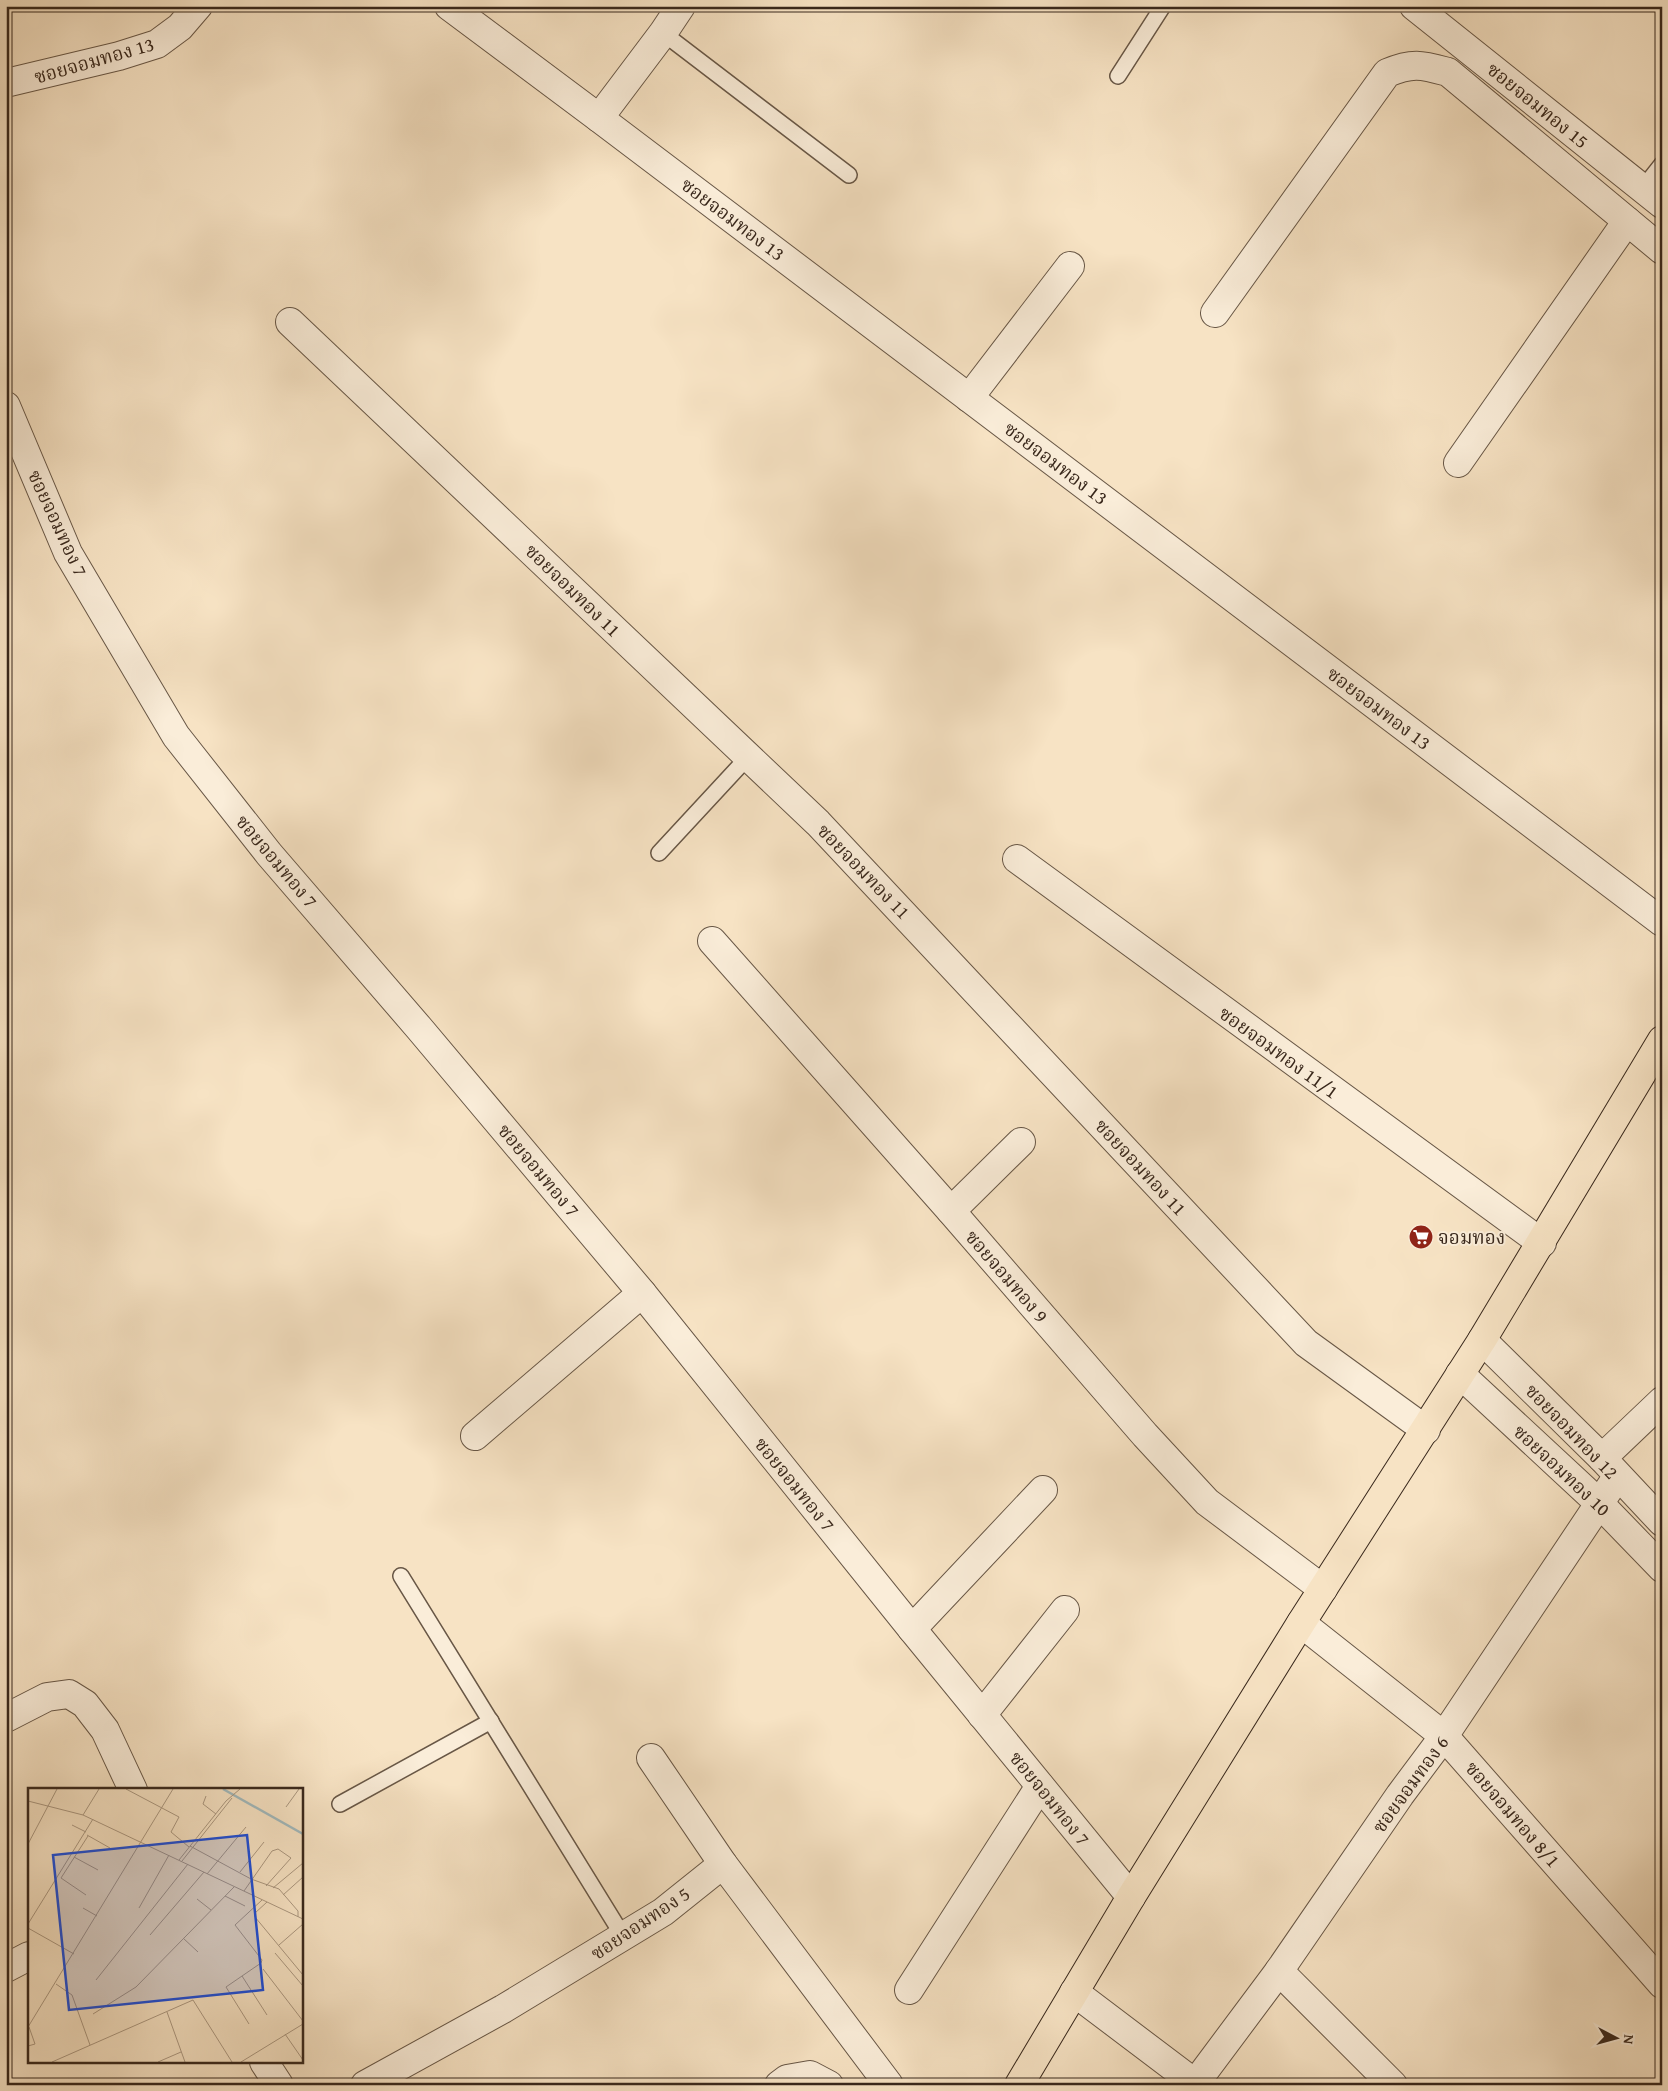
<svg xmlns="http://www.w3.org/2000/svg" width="1668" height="2091" font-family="'Gentium Book Plus','Noto Serif Thai',serif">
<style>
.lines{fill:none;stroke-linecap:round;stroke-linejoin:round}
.service-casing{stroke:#685746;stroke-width:18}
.minor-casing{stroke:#685746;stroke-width:30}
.primary-casing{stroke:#39281c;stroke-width:30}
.service{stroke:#faedd9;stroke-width:15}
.minor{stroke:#faedd9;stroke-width:28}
.primary{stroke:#f7e3c4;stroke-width:28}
.labels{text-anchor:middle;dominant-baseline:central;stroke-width:4;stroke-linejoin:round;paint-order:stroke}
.street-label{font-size:19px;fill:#39281c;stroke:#faedd9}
.poi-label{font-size:19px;fill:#39281c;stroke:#faedd9;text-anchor:start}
.inset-river{fill:none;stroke:#a2bbbf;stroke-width:2.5}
.inset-road{fill:none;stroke:#ab9881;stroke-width:1}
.view{fill:#1d4ed8;fill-opacity:0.15;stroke:#1d4ed8;stroke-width:2.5}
.inset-edge{fill:none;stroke:#39281c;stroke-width:2.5}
</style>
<rect width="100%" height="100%" fill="#f7e3c4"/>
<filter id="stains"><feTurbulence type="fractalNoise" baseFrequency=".004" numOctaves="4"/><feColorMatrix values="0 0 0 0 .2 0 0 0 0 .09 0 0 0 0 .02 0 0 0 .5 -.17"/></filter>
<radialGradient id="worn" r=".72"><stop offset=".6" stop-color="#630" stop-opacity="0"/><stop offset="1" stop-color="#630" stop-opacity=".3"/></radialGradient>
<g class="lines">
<defs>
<g id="service">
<path d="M663,33l186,142"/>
<path d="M1118,76l45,-70"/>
<path d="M1643,188l19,-24"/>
<path d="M659,853l89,-96"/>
<path d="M401,1576l222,360"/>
<path d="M340,1804l151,-83"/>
</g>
<g id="minor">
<path d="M449,6l150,112 1063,804"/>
<path d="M1414,6l248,198"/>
<path d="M6,83l113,-27 38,-12 23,-17 18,-21"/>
<path d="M599,118l64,-85 18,-27"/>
<path d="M1215,313l172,-240c26,-11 35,-8 61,-1l214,178"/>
<path d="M290,322l528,501 488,520 120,87"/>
<path d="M969,398l101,-132"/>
<path d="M6,406l62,147 108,183 93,118 150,174 223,265 270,336 219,268"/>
<path d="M1458,463l169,-242"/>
<path d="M1017,859l525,384"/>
<path d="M712,941l239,270 194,224 62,67 116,87"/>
<path d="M951,1211l70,-69"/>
<path d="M1482,1340l120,118 60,64"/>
<path d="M1460,1374l139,129 63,65"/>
<path d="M475,1436l167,-143"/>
<path d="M1602,1458l60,-57"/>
<path d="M1301,1623l143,113 218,248"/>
<path d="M912,1629l131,-139"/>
<path d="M982,1715l83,-105"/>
<path d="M6,1718l41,-21 22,-3 16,10 20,26 28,60"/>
<path d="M651,1758l72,106"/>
<path d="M6,1968l23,-12"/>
<path d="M1279,1971l114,114"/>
<path d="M909,1990l131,-204"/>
<path d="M1074,1992l123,93"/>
<path d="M264,2062l15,23"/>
<path d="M365,2085l138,-76 160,-97 60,-48 166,221"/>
<path d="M779,2085l8,-6 23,-4 19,10"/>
<path d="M1194,2085l85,-114 121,-176 44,-59 173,-259"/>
</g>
<path id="primary" d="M1019,2085l112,-188 170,-274 181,-283 180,-300"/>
</defs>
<!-- service casing -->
<use href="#service" class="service-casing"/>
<!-- minor casing -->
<use href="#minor" class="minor-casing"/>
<!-- primary casing -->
<use href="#primary" class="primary-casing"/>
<!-- service -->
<use href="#service" class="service"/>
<!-- minor -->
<use href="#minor" class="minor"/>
<!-- primary -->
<use href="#primary" class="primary"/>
</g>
<!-- icons -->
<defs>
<symbol id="supermarket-disc" viewBox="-11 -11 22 22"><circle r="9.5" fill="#8f2418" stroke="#faedd9"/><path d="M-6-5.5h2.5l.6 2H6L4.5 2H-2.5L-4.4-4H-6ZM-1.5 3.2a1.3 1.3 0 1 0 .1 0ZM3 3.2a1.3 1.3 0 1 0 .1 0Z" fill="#fff"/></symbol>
</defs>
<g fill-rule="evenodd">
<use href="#supermarket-disc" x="1407" y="1223" width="28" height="28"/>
</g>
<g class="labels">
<!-- street labels -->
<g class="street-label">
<text transform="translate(94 60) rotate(-16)">ซอยจอมทอง 13</text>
<text transform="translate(1538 105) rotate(39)">ซอยจอมทอง 15</text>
<text transform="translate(733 219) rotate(37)">ซอยจอมทอง 13</text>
<text transform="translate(1056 463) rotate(37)">ซอยจอมทอง 13</text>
<text transform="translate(58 523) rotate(65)">ซอยจอมทอง 7</text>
<text transform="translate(573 590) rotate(44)">ซอยจอมทอง 11</text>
<text transform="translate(1379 708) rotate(37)">ซอยจอมทอง 13</text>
<text transform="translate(277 861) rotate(50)">ซอยจอมทอง 7</text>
<text transform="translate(864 871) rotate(46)">ซอยจอมทอง 11</text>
<text transform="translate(1279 1052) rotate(36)">ซอยจอมทอง 11/1</text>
<text transform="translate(1141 1167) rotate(47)">ซอยจอมทอง 11</text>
<text transform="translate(539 1170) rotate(50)">ซอยจอมทอง 7</text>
<text transform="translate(1007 1276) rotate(49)">ซอยจอมทอง 9</text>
<text transform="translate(1572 1431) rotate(46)">ซอยจอมทอง 12</text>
<text transform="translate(1562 1470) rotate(43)">ซอยจอมทอง 10</text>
<text transform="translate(795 1484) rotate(51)">ซอยจอมทอง 7</text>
<text transform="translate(1410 1784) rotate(-54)">ซอยจอมทอง 6</text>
<text transform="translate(1050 1798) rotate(51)">ซอยจอมทอง 7</text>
<text transform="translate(1513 1814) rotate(49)">ซอยจอมทอง 8/1</text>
<text transform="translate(640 1923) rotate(-34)">ซอยจอมทอง 5</text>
</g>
<!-- poi labels -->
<g class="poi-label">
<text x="1438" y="1237">จอมทอง</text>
</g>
</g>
<!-- overview -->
<g transform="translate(28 1788)">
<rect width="275" height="275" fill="#f7e3c4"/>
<path class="inset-river" d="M195,1l80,45"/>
<path class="inset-road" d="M98,1l53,28 -8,15 18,15M178,8l-3,8 13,10M0,13l55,14 220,104M258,19l13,-18M55,27l16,-26M44,37l14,7M59,47l23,13M0,56l29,-55M162,58l61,33 28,10 19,22v6M46,69l24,13M151,72l47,-59 14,-12M154,73l50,-63M212,84l24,-30M179,86l39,-47M245,100l30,-25M216,103l28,-40 6,-2 13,9 -25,28M58,107l-25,-17 27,-42M255,107l20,-18M197,108l20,10M169,111l14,11M239,114l-12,11v4l48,58M55,120l14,8M111,120l30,-53M0,136l65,-105M0,140l46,26M122,147l54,-63M155,150l15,14M251,157l24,-21M247,165l28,33M235,181l40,52M214,188l25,39M68,192l92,-116M28,196l16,11 18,50M139,224l18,50M65,226l43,-27 98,-100M221,236l-23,-37 35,-24 1,-3 -27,-35 27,-25M0,239l145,-238M257,246l18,26M0,258l7,-2 -6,-17M24,274l141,-62 39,62M130,274l23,-10M213,274l62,-38"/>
<path class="view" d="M219,47l16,155 -194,20 -16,-155z"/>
<rect width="275" height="275" class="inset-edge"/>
</g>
<!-- margin -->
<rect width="1668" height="2091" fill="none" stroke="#f7e3c4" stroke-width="25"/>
<rect x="8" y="8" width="1653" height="2076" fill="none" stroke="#39281c" stroke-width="2.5"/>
<rect x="12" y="12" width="1643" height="2066" fill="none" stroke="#39281c"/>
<!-- north arrow -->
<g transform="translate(1616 2038) rotate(96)" stroke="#faedd9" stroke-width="4" paint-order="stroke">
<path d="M0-4L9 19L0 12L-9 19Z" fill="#39281c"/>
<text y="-8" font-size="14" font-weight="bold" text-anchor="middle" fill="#39281c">N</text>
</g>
<rect width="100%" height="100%" filter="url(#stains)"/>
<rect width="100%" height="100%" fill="url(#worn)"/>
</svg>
